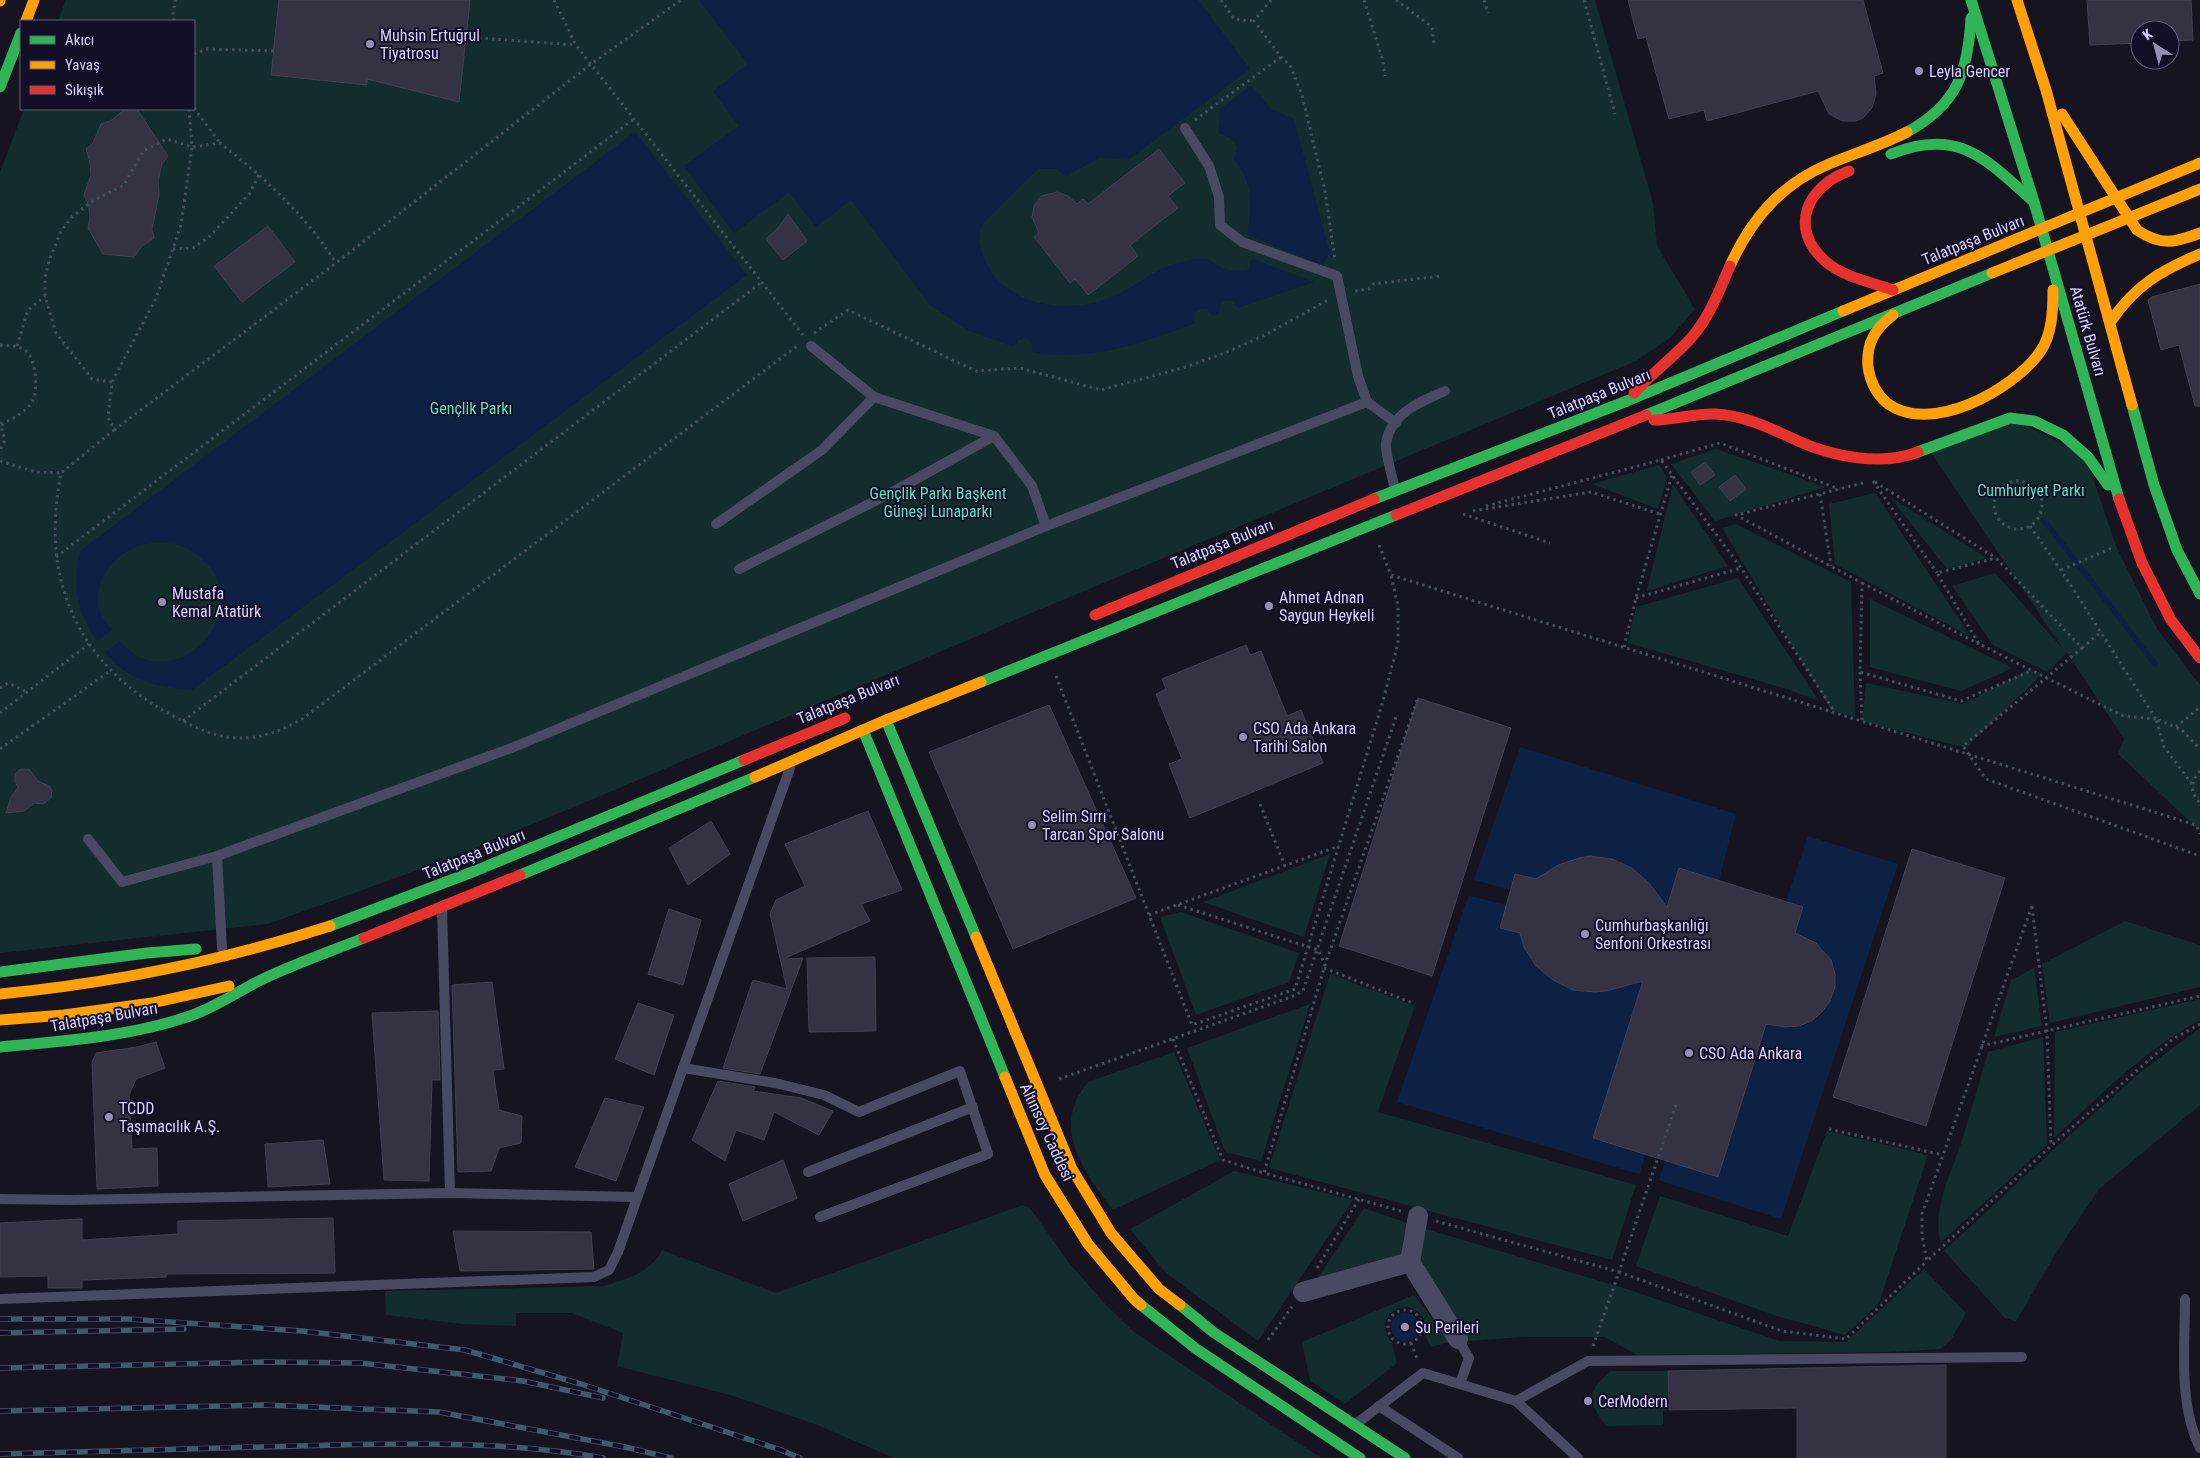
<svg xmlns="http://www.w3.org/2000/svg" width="2200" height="1458" font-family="'Roboto Condensed',sans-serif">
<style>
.green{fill:#132c2d}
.water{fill:#0d2144;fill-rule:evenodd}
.pier{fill:#161421}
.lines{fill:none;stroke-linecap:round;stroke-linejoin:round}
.stream{stroke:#0d2144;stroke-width:5.5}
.building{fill:#343243;stroke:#433f54}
.path{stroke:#44505f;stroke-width:3;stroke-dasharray:2.5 4;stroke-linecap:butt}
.lane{stroke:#4a4962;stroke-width:10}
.street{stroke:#4a4962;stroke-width:20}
.fast{stroke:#30b455;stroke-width:11}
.slow{stroke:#ff9f0a;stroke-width:11}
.jam{stroke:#e5322d;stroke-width:11}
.rail-casing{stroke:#43596b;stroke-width:5.5}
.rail{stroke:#130f26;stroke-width:4;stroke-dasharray:11;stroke-linecap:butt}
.poi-dot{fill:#9591b1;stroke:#130f26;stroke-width:2}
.labels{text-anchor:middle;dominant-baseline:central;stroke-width:4;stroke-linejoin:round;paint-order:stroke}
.poi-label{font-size:16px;fill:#d9d4ff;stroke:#130f26;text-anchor:start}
.street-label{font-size:16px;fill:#d9d4ff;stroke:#130f26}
.park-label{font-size:16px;fill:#5fe0c0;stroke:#130f26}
</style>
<rect width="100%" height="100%" fill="#161421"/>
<!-- green -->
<g class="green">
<path d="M66,0h1529l58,203 4,43 38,63 -25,29 -34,23 -621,259 -417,177 -158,65 -172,62 -268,29v-781l24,-63h170v-88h-136z"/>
<path d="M2010,418l75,37 31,91 41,83 43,56v146l-82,-77 6,-15 -57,-86 -20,19 -54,-27 -41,-59 43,-13 68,76 -135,-201z"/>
<path d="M1716,449l110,38 -111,34 -44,-57z"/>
<path d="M1659,465l8,12 -9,32 -66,-25z"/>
<path d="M1673,484l55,82 -81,25v-1z"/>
<path d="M1875,493l96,144 -136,-73 -6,-60z"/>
<path d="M1890,497l97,61 -40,11z"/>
<path d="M1736,524l115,58 4,135 -24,-7 -109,-182z"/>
<path d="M1738,578l81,123 -32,-12 -159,-46 8,-36z"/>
<path d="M1870,599l143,69 -52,23 -91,-24z"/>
<path d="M2030,669l12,5 -76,74 -104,-27 4,-38 97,21z"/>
<path d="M1330,854l-26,83 -101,-35z"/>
<path d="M1181,912l118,41 -10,29 -93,33 -36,-98z"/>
<path d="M2125,921l75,24v42l-150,36 -8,-59z"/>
<path d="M2034,968l8,58 -48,11 17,-57z"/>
<path d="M1330,974l85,32 -37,106 258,73 -24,75 -343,-92z"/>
<path d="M2200,999v21c-55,29 -100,76 -146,118l1,-106z"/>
<path d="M1310,1004l-49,157 -36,-9 -38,-104z"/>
<path d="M2200,1028v77l-101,84 -43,64 -40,68 -11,-3 -61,-67 110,-102 89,-79z"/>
<path d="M2043,1037l4,108 -107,98c-7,-37 10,-66 21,-100 10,-30 18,-61 27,-91z"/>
<path d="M1174,1052l46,108 -107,50c-29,-39 -63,-83 -25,-128z"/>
<path d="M1827,1131l101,24 -49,148 -34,32 -68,-19 -141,-50 24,-70 128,40z"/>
<path d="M1234,1171l119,29 -95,141 -92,-68 -36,-44z"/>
<path d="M1023,1205l7,3 39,55 38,43 27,26 187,126h-427l-79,-34 -85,-29 -113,-29 6,-33 -51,-20h-56v13l-54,-2 -76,-9 -1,-24 219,-5c23,-7 46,-13 58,-36l114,43z"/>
<path d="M1364,1208l46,16 -7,33 -88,25z"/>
<path d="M1423,1228l207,62 149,51 67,1 78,-73 42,44 -15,27 -11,9 -52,3 -251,3 -32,-18h-82l-56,4 -52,-78z"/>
<path d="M1414,1295l36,47 -19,5 -7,-14v-14l-6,-8 -10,-4 -10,1 -9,6 -4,9 1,11 6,8 5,21 -52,41 -35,-23 -8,-39z"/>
<path d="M1611,1371h57l1,39 -6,1v14l-57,1c-19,-26 -20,-34 5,-55z"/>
</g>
<!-- water -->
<g class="water">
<path d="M699,0h499l52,69 -122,91 -28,-3 -33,19 -12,-7h-17l-57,57c-1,5 -2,13 -1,19 12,58 79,71 127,54 25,-8 45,-30 71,-36 9,-2 20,-6 30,-4 3,1 6,4 9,6 9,6 22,7 32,4v-7l4,-3 61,23 -76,26 -5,-7 -8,-1 -5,5 -1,9 -6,2 -6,-7h-7l-6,4 1,10c-51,20 -108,40 -163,29v-9l-6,-5 -8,2 -4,7 -47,-17 -37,-25 -79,-105 -35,27 -27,-35 -55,41 -50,-67 55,-40 -26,-35 35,-27z"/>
<path d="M1251,85l20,24 23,10 36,135 -8,11 -75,-30c5,-28 7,-53 -13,-75l3,-14 -7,-8 -11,-5c-2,-8 3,-15 0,-23z"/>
<path d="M635,132l112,143 -555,415c-38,-4 -62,-8 -87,-38l15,-11c7,7 14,15 24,18 49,17 98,-46 68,-89 -35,-51 -117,-26 -114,34 1,10 8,18 14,26l-15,11c-20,-29 -25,-55 -17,-90z"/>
<path d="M1520,747l378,117 -117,355 -142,-45 -242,-72zM1590,856c37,2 64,23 75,58l14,-46 124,39 -8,27c59,12 48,98 -9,93 -7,-1 -13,-3 -19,-5l-49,155 -73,-206c-12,6 -28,18 -42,20 -44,7 -85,-30 -84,-75l-4,16 -15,-4 15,-54 15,4 3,7c15,-17 35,-26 57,-29z"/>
<circle cx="1405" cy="1327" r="14"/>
</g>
<!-- pier -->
<g class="pier">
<path d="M1737,810l72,23 -23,69 -67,-21z"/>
<path d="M1471,879l40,11 -5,15 -40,-10z"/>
<path d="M1646,1152l20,6 -8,25 -19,-7z"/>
</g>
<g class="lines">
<!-- stream -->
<path class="stream" d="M2044,520l111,144"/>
</g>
<!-- building -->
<g class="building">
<path d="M279,0h191l-11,102 -92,-23v6l-96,-10z"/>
<path d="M1628,0h235l20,73 -9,3 2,18 -4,14 -9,10 -7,3h-14l-13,-7 -11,-23 -111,30 -3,-11 -35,9 -23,-82 -8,2z"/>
<path d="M2087,0h104l2,40 -23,1v-11h-30v13l-50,2z"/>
<path d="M125,109h12l31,47 -6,8 -4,16 1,15 -7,34 2,9 -12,8 -8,11 -31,-3 -15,-26 2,-10 -1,-12 -5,-11 7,-20 -1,-13 -4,-13 7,-6 8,-19 11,-4z"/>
<path d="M1159,149l26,34 -17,13 10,12 -48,37 8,11 -50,39 -13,-16 -5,4 -36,-46 5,-4 -7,-16 2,-11 7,-10 16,-4 11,4 9,8 6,-5 5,5z"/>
<path d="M788,214l19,27 -24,19 -17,-21 12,-11z"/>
<path d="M268,226l27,36 -53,40 -28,-36z"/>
<path d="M2200,284v122h-5l-16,-61 -18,5 -13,-50 4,-3z"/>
<path d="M1705,462l10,13 -15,10 -9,-13z"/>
<path d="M1735,475l11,14 -16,12 -11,-14z"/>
<path d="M1246,645l4,10 11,-4 26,65 14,-6 22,53 -133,55 -21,-54 13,-5 -26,-65 10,-5 -4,-10z"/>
<path d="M1418,698l93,30 -79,248 -93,-30z"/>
<path d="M1049,705l87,193 -123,51 -84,-197z"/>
<path d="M21,769h8l9,12 11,5 3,4 -1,8 -8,6 -9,-1 -10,8 -18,2 5,-16 7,-10 -3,-5v-8z"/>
<path d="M868,811l34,79 -41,14 9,17 -87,38 20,-1 -43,116 -37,-6 30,-88 34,9 -17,-75 6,-14 29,-14 -20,-42z"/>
<path d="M711,821l19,33 -42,31 -19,-37z"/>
<path d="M1912,849l93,29 -79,248 -93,-29z"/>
<path d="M1590,856l22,3 20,9 17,15 18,24 12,-39 124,39 -8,26 21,10 15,17 4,14v13l-5,14 -8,11 -10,9 -13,5 -14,1 -19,-3 -48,153 -125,-39 50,-157 -37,10 -11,1 -22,-2 -20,-10 -17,-14 -12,-19 -4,-14 -20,-5 15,-54 21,5 22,-14 21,-7z"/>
<path d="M669,909l32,11 -18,65 -35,-11z"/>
<path d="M875,957l1,74 -67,1 -2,-74z"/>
<path d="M492,982l12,87 -11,1 6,40 23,6 -1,27 -22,5 -8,23 -33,1 -6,-187z"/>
<path d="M638,1003l36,12 -20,60 -39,-16z"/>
<path d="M438,1011l2,69h-8l-3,101 -45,-1 -12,-167z"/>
<path d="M156,1042l9,26 -29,11 -7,16 3,54 25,-1 1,38 -61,3 -5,-127 4,-9 41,-6z"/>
<path d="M718,1081l37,6 -2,4 48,7 32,13 -14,24 -45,-23 -10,28 -28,-10 -11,31 -33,-21z"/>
<path d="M605,1098l39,9 -28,74 -41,-14z"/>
<path d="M323,1140l7,44 -62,3 -3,-43z"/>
<path d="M783,1160l14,38 -54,23 -14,-37z"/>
<path d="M333,1218l2,55 -169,1v3l-84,3v8h-34v-12l-48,1v-54l82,-4v21l96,-6v-13z"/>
<path d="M453,1231l138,1 3,37 -134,2z"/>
<path d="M1946,1365v93h-149v-50l-128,2 -1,-39z"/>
</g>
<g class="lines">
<!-- path -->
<g class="path">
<path d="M554,0l22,45 227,290"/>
<path d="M1221,0l13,19 20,2"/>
<path d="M1271,0l-17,21 27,36 9,8 12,30 23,96 10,69"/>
<path d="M1364,0l19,61 2,15"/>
<path d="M1396,0l36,27 2,17"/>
<path d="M1484,0l4,13"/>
<path d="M1584,0l31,114"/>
<path d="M174,21l-1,-9 3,-12"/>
<path d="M466,37l110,8"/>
<path d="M194,54l12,-5 68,2"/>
<path d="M194,108l26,35"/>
<path d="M189,109l3,38 -11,78 -25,73 -44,84 -4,35 6,13 -53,43c-8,43 -9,83 5,124 19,58 64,98 117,124 19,10 39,18 62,17 21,-1 39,-9 57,-19l495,-373"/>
<path d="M1195,120l86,-63"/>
<path d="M173,249l20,-1 17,-12 40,-43 9,-19"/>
<path d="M1355,291l14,-2 4,-5 68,-8"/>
<path d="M814,333l34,-23 128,61 44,-3 81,22 85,-23 41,-15 40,-18 61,-34"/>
<path d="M0,345c10,1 18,0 26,6 10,8 13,40 6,51 -6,10 -21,17 -31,23"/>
<path d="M17,346l11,-36 17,-14"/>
<path d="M112,382l-20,-3 -36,-46 -11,-37v-19l4,-16 12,-30 11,-14 19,-15 33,-17 19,-34 24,-12 25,8 28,-4c45,35 85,72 116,120"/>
<path d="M0,422l5,18 -5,10"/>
<path d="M114,430l222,-167 255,-199 90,-64"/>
<path d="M1661,460l59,-17 119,46"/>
<path d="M0,461l36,11 25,1"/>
<circle cx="2018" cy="505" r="24"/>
<path d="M1873,481l64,92"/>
<path d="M1875,482l121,76"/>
<path d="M1863,483l-127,32 126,68 -2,89 101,29 70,-30"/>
<path d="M1820,494l11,72"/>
<path d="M1486,506l175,-46 80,108 93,143"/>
<path d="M1473,511l118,-19 69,22"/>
<path d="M1463,514l87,29"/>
<path d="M2030,526l31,44 95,149"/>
<path d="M1379,545l12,30 805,250 4,9"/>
<path d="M56,557l578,-438"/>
<path d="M2061,570l51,-22"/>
<path d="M1862,583l117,61"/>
<path d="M1636,598l105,-30"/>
<path d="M1624,647l12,-49 36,-123"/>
<path d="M2082,648l19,-16"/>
<path d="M1860,672l2,49"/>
<path d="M1056,676l136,349 103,-36 88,-288 15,-58v-37l-7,-31"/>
<path d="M0,688l8,-5 19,9"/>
<path d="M0,713l89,-69"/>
<path d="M2156,719l-33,-3 -144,-72 -42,-71 59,-15 86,90 -35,29 -1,1 -83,68 23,33 214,77"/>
<path d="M183,721l579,-439"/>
<path d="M2176,727l24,-20"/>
<path d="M0,749l110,-78"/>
<path d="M2200,771c-10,10 -10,22 0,32"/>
<path d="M2192,784l-28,-37 -8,-28 26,11 18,19"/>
<path d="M1260,804l25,62"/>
<path d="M1178,905l140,45 7,15"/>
<path d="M2032,906l-110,308v21l5,26 124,-115 122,-107 27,-15"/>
<path d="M2032,907l15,124 4,115"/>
<path d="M1149,915l190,-69"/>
<path d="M1324,968l91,36"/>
<path d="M1173,1039l50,121 41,13"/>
<path d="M1981,1046l219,-50"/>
<path d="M1059,1079l232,-82 12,-6 93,-274"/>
<path d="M1829,1129l114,26"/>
<path d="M1401,1211l-137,-38 61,-208 93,-267"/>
<path d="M1436,1221l183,51 58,-170"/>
<path d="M1317,1268l42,-69"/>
<circle cx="1405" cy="1327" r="17"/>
<path d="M1268,1340l24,-33"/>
<path d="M1411,1343l7,18"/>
<path d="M1593,1346l26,-74 163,59 64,8 81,-78"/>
</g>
<!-- lane -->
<g class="lane">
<path d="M1185,128l24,38 10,31 1,28 22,17 95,34 21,100 9,26 29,21"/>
<path d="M811,346l63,51 120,39 38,50 14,40"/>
<path d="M1395,490c-2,-12 -10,-36 -9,-47 5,-30 35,-42 59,-52"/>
<path d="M716,524l106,-74 52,-53"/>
<path d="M739,569l148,-74 107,-59"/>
<path d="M790,768l-107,300 92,15 49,12 35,17 101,-41 28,83 -168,63"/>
<path d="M88,839l34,43 95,-26"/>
<path d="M442,909l8,284"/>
<path d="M222,948l-5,-92 297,-109 532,-221 321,-124"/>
<path d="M808,1172l165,-65"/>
<path d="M0,1199l71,1 379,-7 186,4"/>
<path d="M0,1299l594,-22 15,-7 9,-18 65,-184"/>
<path d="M2185,1299c0,48 -7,104 15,149"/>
<path d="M1458,1339l11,19 -9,26"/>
<path d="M1516,1401l72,-40 434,-4"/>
<path d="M1379,1406l79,52"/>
<path d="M1356,1424l67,-51 93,28 62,57"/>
</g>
<!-- street -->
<g class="street">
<path d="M1410,1262l48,77"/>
<path d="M1303,1292l107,-30 8,-46"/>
</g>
<!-- fast -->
<g class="fast">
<path d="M1971,0l63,202 85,297"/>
<path d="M0,87l21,-54"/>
<path d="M1907,132c50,-27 61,-60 64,-114"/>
<path d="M1891,154c68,-27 95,5 143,48"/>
<path d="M2132,405l22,80 23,65 23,44"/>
<path d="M1646,415l346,-142"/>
<path d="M1918,452l92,-34 24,3 29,14 25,22 20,28"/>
<path d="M1374,499l253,-98 216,-90"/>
<path d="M981,682l415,-167"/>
<path d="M886,720l90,217"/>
<path d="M863,730l142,347"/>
<path d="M520,875l235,-98"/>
<path d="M330,926l145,-55 269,-111"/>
<path d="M0,972l147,-19 49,-4"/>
<path d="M0,1047c63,-6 127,-10 187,-30 29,-9 52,-27 78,-39 32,-15 66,-27 99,-40"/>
<path d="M1141,1305l54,43 165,110"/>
<path d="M1180,1305l33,27 192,126"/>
</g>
<!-- slow -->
<g class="slow">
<path d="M0,0v1"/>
<path d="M2017,0l29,90 86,315"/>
<path d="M26,21l8,-21"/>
<path d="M2062,114l75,116c24,16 37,13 63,3"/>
<path d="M1730,266c21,-47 51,-82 99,-102 26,-11 53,-19 78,-32"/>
<path d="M1992,273l208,-84"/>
<path d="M1843,311l357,-148"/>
<path d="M1893,315c-18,14 -27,28 -25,52 2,13 8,27 19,36 43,33 126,-13 153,-51 12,-17 13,-41 13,-62"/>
<path d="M2111,321c25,-36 49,-50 89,-67"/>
<path d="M755,777l131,-57 95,-38"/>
<path d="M976,937l96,232 39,64 48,56 21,16"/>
<path d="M0,994c113,-11 222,-33 330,-68"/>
<path d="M0,1020l64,-5 88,-12 77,-17"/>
<path d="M1005,1077l40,98 43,69 46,55 7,6"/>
</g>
<!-- jam -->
<g class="jam">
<path d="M1849,171c-42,15 -61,57 -24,90 18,16 46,21 68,29"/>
<path d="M1634,393c18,-20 40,-36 58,-56 18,-21 27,-46 38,-71"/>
<path d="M1654,420c20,0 41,-7 61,-6 29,1 57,15 83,27 35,16 84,25 120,11"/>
<path d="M2119,499l23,64 29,57 29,38"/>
<path d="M1396,515l250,-100"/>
<path d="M1095,615l279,-116"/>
<path d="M744,760l101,-42"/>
<path d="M364,938l156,-63"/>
</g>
<defs>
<g id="rail">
<path d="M0,1319h127l175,12 163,19 116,34 200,66 19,8"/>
<path d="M0,1333l184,-4"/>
<path d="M0,1368l265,-6 95,1 163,18 80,17"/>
<path d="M0,1411l263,-6 176,7 186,35 46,11"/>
<path d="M0,1454c111,-2 223,-7 334,-9 90,-2 179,-3 269,13"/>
</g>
</defs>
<!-- rail casing -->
<use href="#rail" class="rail-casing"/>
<!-- rail -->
<use href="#rail" class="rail"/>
</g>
<!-- markers -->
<g class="poi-dot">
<circle cx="370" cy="44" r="5"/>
<circle cx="1919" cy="71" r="5"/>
<circle cx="162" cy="602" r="5"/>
<circle cx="1269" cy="606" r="5"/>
<circle cx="1243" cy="737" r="5"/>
<circle cx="1032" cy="825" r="5"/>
<circle cx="1585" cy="934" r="5"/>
<circle cx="1689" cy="1053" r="5"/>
<circle cx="109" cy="1117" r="5"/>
<circle cx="1405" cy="1327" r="5"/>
<circle cx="1588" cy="1401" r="5"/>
</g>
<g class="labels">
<!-- poi labels -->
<g class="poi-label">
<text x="380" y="35">Muhsin Ertuğrul<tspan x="380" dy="18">Tiyatrosu</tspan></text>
<text x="1929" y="71">Leyla Gencer</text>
<text x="172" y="593">Mustafa<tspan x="172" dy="18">Kemal Atatürk</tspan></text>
<text x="1279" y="597">Ahmet Adnan<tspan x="1279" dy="18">Saygun Heykeli</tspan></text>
<text x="1253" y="728">CSO Ada Ankara<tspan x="1253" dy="18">Tarihi Salon</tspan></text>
<text x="1042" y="816">Selim Sırrı<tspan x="1042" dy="18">Tarcan Spor Salonu</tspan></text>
<text x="1595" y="925">Cumhurbaşkanlığı<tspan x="1595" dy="18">Senfoni Orkestrası</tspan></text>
<text x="1699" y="1053">CSO Ada Ankara</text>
<text x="119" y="1108">TCDD<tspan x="119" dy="18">Taşımacılık A.Ş.</tspan></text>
<text x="1415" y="1327">Su Perileri</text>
<text x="1598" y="1401">CerModern</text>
</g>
<!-- street labels -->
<g class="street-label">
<text transform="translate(1973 240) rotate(-22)">Talatpaşa Bulvarı</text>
<text transform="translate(2088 331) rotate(74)">Atatürk Bulvarı</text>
<text transform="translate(1599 394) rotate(-22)">Talatpaşa Bulvarı</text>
<text transform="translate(1222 544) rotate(-22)">Talatpaşa Bulvarı</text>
<text transform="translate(848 699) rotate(-22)">Talatpaşa Bulvarı</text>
<text transform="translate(474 854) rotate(-22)">Talatpaşa Bulvarı</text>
<text transform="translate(104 1017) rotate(-10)">Talatpaşa Bulvarı</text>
<text transform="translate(1047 1132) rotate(65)">Altınsoy Caddesi</text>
</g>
<!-- park labels -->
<g class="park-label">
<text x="471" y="408">Gençlik Parkı</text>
<text x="2031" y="490">Cumhuriyet Parkı</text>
<text x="938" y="493">Gençlik Parkı Başkent<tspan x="938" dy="18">Güneşi Lunaparkı</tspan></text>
</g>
</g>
<!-- legend -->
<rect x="20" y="20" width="175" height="90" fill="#130f26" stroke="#625e7d"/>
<rect x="30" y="36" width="25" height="8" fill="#30b455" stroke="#625e7d"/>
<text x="65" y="45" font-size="15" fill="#d9d4ff">Akıcı</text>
<rect x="30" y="61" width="25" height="8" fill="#ff9f0a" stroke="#625e7d"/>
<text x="65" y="70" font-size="15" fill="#d9d4ff">Yavaş</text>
<rect x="30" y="86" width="25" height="8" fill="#e5322d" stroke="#625e7d"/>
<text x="65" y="95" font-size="15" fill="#d9d4ff">Sıkışık</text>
<!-- north arrow -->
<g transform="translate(2155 45) rotate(324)"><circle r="24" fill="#130f26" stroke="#625e7d"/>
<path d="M0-4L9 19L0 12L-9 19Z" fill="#9591b1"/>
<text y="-8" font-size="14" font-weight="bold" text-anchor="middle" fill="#d9d4ff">K</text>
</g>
</svg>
